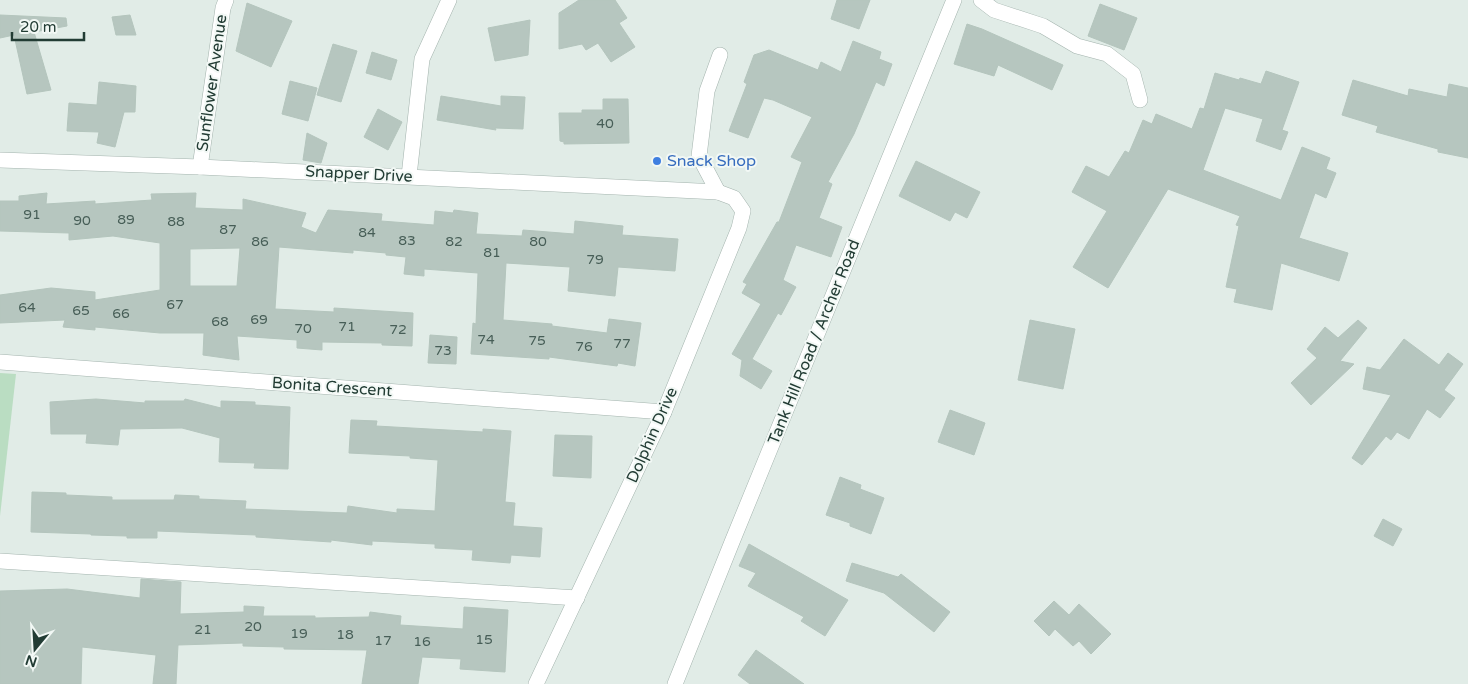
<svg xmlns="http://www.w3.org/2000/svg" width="1468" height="684" font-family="'Varela Round',sans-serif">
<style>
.green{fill:#baddc2}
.building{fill:#b6c6bf;stroke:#b4c5bd;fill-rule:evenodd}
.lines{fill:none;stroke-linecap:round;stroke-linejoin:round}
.minor-casing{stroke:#a4b4ae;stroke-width:16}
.minor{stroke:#fff;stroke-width:15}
.shop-dot{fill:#3f7fe0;stroke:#f2f8f5;stroke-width:2}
.labels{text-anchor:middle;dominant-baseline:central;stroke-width:4;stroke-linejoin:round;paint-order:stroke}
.number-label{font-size:14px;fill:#475e57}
.street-label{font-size:16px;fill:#223c34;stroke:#f2f8f5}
.shop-label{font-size:16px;fill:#366cbe;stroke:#f2f8f5;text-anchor:start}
</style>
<rect width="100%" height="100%" fill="#e1ece7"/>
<!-- green -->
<path class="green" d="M0,373l16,1 -16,142z"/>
<!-- building -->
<g class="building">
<path d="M579,0h36l12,18 -8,5 16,24 -24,15 -13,-19 -12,7 -4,-6 -23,5v-36z"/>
<path d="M837,0h33l-11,29 -28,-10z"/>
<path d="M247,3l45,18 -21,46 -35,-16z"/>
<path d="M1100,4l37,14 -13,32 -36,-14z"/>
<path d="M0,15l66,3 1,8 -33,6 17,58 -24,4 -13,-59 -14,3z"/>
<path d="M130,15l6,20h-20l-4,-18z"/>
<path d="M530,20l-2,35 -33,6 -7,-33z"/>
<path d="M967,24l15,5 81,36 -11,25 -54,-25 -4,11 -40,-12z"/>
<path d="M853,41l28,11 -2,7 13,5 -8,22 -8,-4 -22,52 -26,48 4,2 -13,34 23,9 -11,30 -35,-12 -13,35 13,7 -15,28 -3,-2 -26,46 20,12 -11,18 -21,-13 2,-16 -10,-6 29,-50 -19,-11 5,-9 -4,-2 34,-60h2l23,-60 -11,-5 21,-40 -39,-17 -9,-2 -16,40 -19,-7 18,-47 -3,-2 10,-27 15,-5 49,20 3,-8 20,10z"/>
<path d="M333,44l24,7 -16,51 -24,-7z"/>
<path d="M372,52l25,8 -6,20 -25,-7z"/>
<path d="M1266,71l33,11 -17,48 6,2 -7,18 -25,-9 7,-22 -38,-11 -22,62 78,30 21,-53 28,11 -4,11 10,4 -10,25 -11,-5 -16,45 49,15 -9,28 -58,-18 -9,47 -38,-8 3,-13 -11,-2 13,-61 -3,-1 4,-9 -72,-27 -60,99 -35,-21 34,-56 -35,-19 14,-26 23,11 16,-26 4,2 14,-33 9,4 4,-10 36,15 8,-21 4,1 11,-36 24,7 1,-2 21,6z"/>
<path d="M1353,80l55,16 1,-7 38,8 2,-13 19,4v70l-30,-6v-3l-62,-17 2,-6 -36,-11z"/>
<path d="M290,81l27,7 -9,33 -26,-7z"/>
<path d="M99,82l37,4 -1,26h-11l-9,35 -18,-4 2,-11 -32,-1 2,-28 28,2z"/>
<path d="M441,96l60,10v-10l24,1 -2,32 -28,-1 1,2 -59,-10z"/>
<path d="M603,99h25l1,44 -65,1v-2l-4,-1 -1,-28h23v-3h21z"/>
<path d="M378,109l24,13 -14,28 -24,-13z"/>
<path d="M307,133l20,10 -6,20 -18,-3z"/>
<path d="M916,161l64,31 -13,26 -12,-6 -5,9 -51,-25z"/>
<path d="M47,193l-1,11 49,-3v3l57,-4 -1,-6 45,-1 -1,15 48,2v-11l63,14 -5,14 15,6 12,-23 54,4 -1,7 53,4 1,-14 18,2 1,-3 24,3 -2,21 46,2 1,-6 51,4 1,-13 48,5 -1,9 56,4 -3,32 -57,-4 -3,29 -47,-5 2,-24 -64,-4 -3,57 49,4v2l55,7 2,-14 32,4 -6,43 -17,-3 -1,3 -68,-9v2l-78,-5 2,-31 3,1 2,-51 -54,-4v7l-20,-2 2,-17 -20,-2v-2l-33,-3v3l-74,-6 -4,62 59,3v-4l79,5 -1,33 -30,-1v-2l-60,-1v8l-25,-2v-8l-60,-4 2,24 -36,-5 1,-22h-44l-65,-6v3l-32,-3 2,-7 -65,3v-28l51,-7 44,4v8l65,-10v-47l-47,-7 -44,4v-7l-69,-2v-30h19v-5zM240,248l-3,38h-47v-37z"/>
<path d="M1030,320l45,9 -12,60 -45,-9z"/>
<path d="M1358,320l9,8 -27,33 14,3 -43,41 -20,-22 26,-25 -10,-9 18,-22 13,11z"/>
<path d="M430,335l27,2 -1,27 -28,-1z"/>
<path d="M1404,339l35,26 9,-12 15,11 -19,26 11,8 -15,20 -13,-9 -18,30 -12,-7 -6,8 -5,-4 -24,29 -10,-7 39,-63 -28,-6 4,-22 13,3z"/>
<path d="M96,399l49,4v-2h39l1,-2 36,9v-7l34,1v3l35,2 -2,62 -34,-1 1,-5 -36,-1 1,-24 -38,-10 -62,1 -2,16 -32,-2 1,-9h-36l-1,-32z"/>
<path d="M950,410l35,13 -11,32 -36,-13z"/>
<path d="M351,420l26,1 -1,5 107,6v-3l28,2 -6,71 10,1 -2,23 29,2 -2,29 -29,-2 -1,8 -38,-3 1,-10 -38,-2v-4l-63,-3v4l-41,-5v2l-75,-5v-2l-99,-4v7h-30v-2l-36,-1v-1l-60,-2 1,-40 34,1v2l46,2v3h62l1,-5 24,1v3l47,2 -1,8 102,4 1,-7 49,7v-4l38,2 3,-51 -28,-2v-2l-61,-3z"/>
<path d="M555,435l37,1 -1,42 -38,-2z"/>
<path d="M840,477l21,8 -1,4 24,9 -13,36 -21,-8v-3l-24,-8z"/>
<path d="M1383,519l19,10 -9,17 -19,-10z"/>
<path d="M749,544l99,56 -23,36 -24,-15 3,-4 -56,-31 8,-13 -17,-7z"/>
<path d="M852,563l46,14 3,-3 49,38 -16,20 -50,-39 -38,-12z"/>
<path d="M141,579l40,3 -1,32 64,-2v-6l20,1 -1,9h52v2l54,-1 1,-5 31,4 -1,9 63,4 1,-22 44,3 -3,62 -45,-3 1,-10 -39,-2 -4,27h-56l5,-34 -83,-1v-2l-41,-1v-3l-65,2 -2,39h-23l3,-29 -74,-8 -1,37h-81v-93l67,-2 73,9z"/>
<path d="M1054,601l15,14 10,-11 32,30 -20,20 -12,-13 -6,5 -18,-17 -6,7 -15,-15z"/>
<path d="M756,650l48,34h-54l-12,-9z"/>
</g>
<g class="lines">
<defs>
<g id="minor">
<path d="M981,0l13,10 49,16 34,20 30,8 26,20 7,26"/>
<path d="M0,160l200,7 518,25 16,6 9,13 -4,17 -75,184 -128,272"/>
<path d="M200,167l23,-159 3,-8"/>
<path d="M409,176l13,-117 27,-59"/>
<path d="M718,192l-19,-36 8,-65 13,-36"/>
<path d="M0,362l664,50"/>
<path d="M0,561l577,37"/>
<path d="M675,684l57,-142 222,-542"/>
</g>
</defs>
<!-- minor casing -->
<use href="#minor" class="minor-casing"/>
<!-- minor -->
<use href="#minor" class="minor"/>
</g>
<!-- markers -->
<circle class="shop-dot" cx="657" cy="161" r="5"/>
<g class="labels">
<!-- number labels -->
<g class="number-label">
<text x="605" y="123">40</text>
<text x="32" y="214">91</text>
<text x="126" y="219">89</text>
<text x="82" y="220">90</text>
<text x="176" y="221">88</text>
<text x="228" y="229">87</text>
<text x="367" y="232">84</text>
<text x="407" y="240">83</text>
<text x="260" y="241">86</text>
<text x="454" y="241">82</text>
<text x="538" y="241">80</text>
<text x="492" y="252">81</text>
<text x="595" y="259">79</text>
<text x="175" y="304">67</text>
<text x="27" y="307">64</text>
<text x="81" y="310">65</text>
<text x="121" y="313">66</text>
<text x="259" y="319">69</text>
<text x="220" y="321">68</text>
<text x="347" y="326">71</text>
<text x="303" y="328">70</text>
<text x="398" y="329">72</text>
<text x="486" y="339">74</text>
<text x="537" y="340">75</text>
<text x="622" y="343">77</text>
<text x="584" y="346">76</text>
<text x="443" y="350">73</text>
<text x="253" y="626">20</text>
<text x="203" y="629">21</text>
<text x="299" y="633">19</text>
<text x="345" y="634">18</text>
<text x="484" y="639">15</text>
<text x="383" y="640">17</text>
<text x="422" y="641">16</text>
</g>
<!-- street labels -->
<g class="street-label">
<text transform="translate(212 83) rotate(-82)">Sunflower Avenue</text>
<text transform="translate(359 174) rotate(3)">Snapper Drive</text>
<text transform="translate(814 342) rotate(-68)">Tank Hill Road / Archer Road</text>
<text transform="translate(332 387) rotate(4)">Bonita Crescent</text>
<text transform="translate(652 435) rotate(-66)">Dolphin Drive</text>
</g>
<!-- shop labels -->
<g class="shop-label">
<text x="667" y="161">Snack Shop</text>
</g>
</g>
<!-- north arrow -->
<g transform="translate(35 649) rotate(198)" stroke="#f2f8f5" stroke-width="4" paint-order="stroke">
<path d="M0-4L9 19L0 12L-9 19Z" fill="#223c34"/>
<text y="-8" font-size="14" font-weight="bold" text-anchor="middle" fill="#223c34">N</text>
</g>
<!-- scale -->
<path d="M12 32v8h72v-8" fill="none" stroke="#223c34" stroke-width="2.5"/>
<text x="20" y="32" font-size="15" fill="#223c34" stroke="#f2f8f5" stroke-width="4" paint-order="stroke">20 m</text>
</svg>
